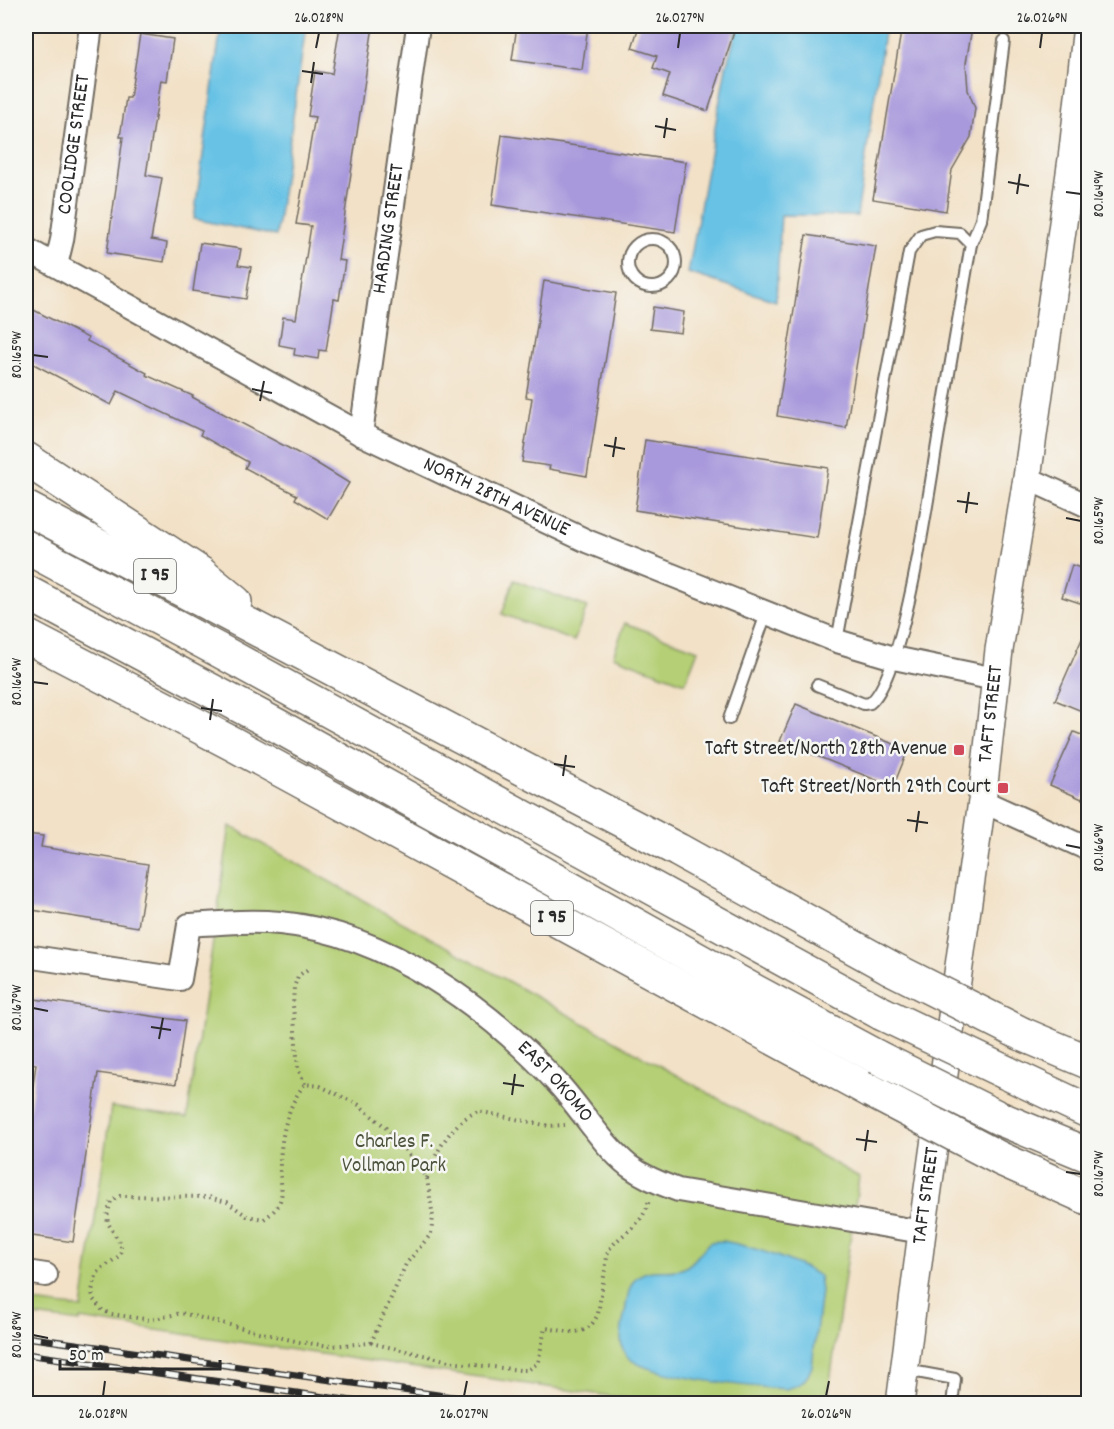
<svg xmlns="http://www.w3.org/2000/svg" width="1114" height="1429" font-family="Dekko,sans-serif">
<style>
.green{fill:#b4cf75;stroke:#707d50;stroke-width:1.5}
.water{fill:#67c2e5;stroke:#497688;stroke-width:1.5}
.building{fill:#a899dc}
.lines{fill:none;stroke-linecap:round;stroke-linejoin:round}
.service-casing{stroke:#716b61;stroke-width:14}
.minor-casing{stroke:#716b61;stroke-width:26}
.tertiary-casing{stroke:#716b61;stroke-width:30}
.motorway-casing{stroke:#716b61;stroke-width:36}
.path{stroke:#716b61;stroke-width:4;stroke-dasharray:1.5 4.5;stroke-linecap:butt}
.service{stroke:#fff;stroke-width:10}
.minor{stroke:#fff;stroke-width:22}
.tertiary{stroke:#fff;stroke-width:27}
.motorway{stroke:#fff;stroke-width:33}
.rail-casing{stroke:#2b2b2b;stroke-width:7}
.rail{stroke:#f6f6f2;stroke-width:4.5;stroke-dasharray:14;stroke-linecap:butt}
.motorway-bridge-casing{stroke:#716b61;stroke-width:36;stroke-linecap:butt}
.motorway-bridge{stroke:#fff;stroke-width:33}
.ticks{fill:none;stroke:#2b2b2b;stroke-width:2}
.poi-dot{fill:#d1495b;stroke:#f6f6f2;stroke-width:2}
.labels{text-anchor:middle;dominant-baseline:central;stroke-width:5;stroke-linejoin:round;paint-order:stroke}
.shield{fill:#f6f6f2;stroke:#686867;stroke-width:1.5}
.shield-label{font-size:20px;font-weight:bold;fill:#2b2b2b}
.street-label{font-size:21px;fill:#2b2b2b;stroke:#f6f6f2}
.poi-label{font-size:21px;fill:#2b2b2b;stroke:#f6f6f2;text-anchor:end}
.park-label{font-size:21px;fill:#4d543e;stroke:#f6f6f2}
.neatline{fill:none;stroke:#2b2b2b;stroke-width:2}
.ticks-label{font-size:15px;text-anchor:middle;fill:#2b2b2b}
</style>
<rect width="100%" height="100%" fill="#f6f6f2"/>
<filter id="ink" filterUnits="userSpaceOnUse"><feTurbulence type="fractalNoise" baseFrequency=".0167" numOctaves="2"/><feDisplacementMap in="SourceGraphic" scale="12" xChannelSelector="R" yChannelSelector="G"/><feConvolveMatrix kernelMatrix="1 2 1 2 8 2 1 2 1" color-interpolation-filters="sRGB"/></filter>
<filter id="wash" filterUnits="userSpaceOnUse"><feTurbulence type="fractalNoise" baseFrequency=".008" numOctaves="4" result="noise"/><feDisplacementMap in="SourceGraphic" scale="24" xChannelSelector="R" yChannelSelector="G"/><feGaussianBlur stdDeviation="1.35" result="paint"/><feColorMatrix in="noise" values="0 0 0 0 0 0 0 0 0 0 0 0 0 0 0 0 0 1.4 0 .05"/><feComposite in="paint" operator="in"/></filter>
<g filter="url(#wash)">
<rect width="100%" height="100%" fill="#f2e1c6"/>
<!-- green -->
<g class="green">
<path d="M514,580l73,27 -13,34 -72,-27z"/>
<path d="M625,623l73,27 -13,33 -72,-27z"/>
<path d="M230,826l629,351 -32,226h-169l-578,-84v3l-54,-7v-14l56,7 29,-201 76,11z"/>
</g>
<!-- water -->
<g class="water">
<path d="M221,26h85l-30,210 -82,-17z"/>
<path d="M738,26h147l-28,190 -76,-1 -5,86 -88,-28 38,-206z"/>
<path d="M723,1241c27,5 74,20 96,35l2,15 -9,75c-5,15 -11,19 -26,23 -32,-2 -133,-11 -156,-30 -13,-10 -9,-28 -6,-42 3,-12 3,-30 12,-39 15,-13 33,-3 48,-10 11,-5 17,-18 26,-26z"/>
</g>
<g id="blocks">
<!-- building -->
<g class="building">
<path d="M340,26h33l-35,234 7,1 -6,39 -5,-1 -8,52 -7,-1 -1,9 -24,-4 1,-7 -16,-3 4,-28 13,2 15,-93 -15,-2 19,-107 -7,-1 7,-45 17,3z"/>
<path d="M517,26h71l-6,44 -70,-10z"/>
<path d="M639,26h84l12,3 -27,82 -45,-15 7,-22 -17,-6 4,-12 -25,-8z"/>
<path d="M902,26h57l13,2 -6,35 2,27 7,18 -4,29 -19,33 -6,41 -73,-12z"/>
<path d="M140,34l33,5 -6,42 -6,-1 -15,95 16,3 -11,62 16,3 -3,19 -57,-9 16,-116h-3l6,-39h4z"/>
<path d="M502,135l184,27 -11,70 -183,-27z"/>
<path d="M806,235l70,11 -30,182 -69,-12z"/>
<path d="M200,243l41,6 -3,16 13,2 -5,32 -53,-8z"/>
<path d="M544,281l72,12 -29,183 -38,-7 1,-3 -28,-4 10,-64 -6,-1z"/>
<path d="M26,306l62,32 -1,3 60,32 -1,2 47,21 -1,1 121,64 36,22 -21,36 -33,-20 2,-4 -52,-27 3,-6 -48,-27 2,-4 -84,-40 -7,14 -85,-45z"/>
<path d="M653,307l31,5 -3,21 -31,-4z"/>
<path d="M645,440l183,28 -11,70 -182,-28z"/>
<path d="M1072,565l17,6v35l-27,-9z"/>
<path d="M1089,623v91l-34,-14z"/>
<path d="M796,704l112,46 -15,37 -113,-46z"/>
<path d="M1074,732l15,6v48l-7,13 -32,-14z"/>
<path d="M26,834l17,2 -2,11 107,17 -10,63 -112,-18z"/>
<path d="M35,999l150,22 -9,63 -78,-11 -25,169 -47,-7v-102l10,-69 -10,-2z"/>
</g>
</g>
</g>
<g filter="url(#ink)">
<use href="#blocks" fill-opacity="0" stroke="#716b61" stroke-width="1.5"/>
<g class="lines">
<defs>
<g id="service">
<circle cx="652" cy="263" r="24"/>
<path d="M971,244l10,-24 23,-179"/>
<path d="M817,685l47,19 6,-1c35,-28 60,-220 69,-271 11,-62 21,-125 32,-188l-11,-11 -25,-2 -14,4 -12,17 -72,389"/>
<path d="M729,719l37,-105"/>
<path d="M906,1370l49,9 -3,25"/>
</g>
<g id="minor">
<path id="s1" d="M26,249l335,185 228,108 248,99 57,17 101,21"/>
<path id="s2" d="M56,265l6,-25 29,-214"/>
<path id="s3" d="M361,434l57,-408"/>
<path d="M1027,478l61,28"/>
<path d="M982,801l106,48"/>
<path id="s4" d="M26,956l154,23 9,-54c30,-2 61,-5 91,-2 107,10 211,86 281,164 23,26 41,57 68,79 15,11 32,18 49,24l244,42"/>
<path d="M26,1272l20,3"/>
</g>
<g id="tertiary">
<path id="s5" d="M900,1404l22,-172 60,-431 17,-151 28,-172 45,-319 15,-133"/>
</g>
<g id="motorway">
<path d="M26,459l174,114 35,29"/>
<path d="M26,508l652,342 213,118"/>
<path d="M26,547l196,105 659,361"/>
<path d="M26,592l250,133 478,266 123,66"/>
<path d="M26,636l207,108 638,347"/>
<path d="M1022,1034l66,28"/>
<path d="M1007,1073l81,38"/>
<path d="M1001,1119l87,36"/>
<path d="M1001,1159l87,39"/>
</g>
</defs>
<!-- service casing -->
<use href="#service" class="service-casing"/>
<!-- minor casing -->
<use href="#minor" class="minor-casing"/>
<!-- tertiary casing -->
<use href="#tertiary" class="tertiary-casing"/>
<!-- motorway casing -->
<use href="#motorway" class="motorway-casing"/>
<!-- path -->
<g class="path">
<path d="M305,1084l-7,-15 -5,-64 1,-18 4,-11 10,-7"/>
<path d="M427,1178c8,-26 25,-56 51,-67l71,15 16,-1"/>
<path d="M371,1343l35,-79 25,-30 2,-17 -6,-38 -25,-34 -18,-19 -25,-21 -39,-19 -15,-2c-18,21 -24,53 -25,80 -1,12 4,26 0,37 -3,8 -9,13 -16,18l-17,-3 -20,-14 -18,-5 -89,-1 -9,5 -4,15 1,7 13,22v6l-2,5 -19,14 -4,6 -4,15 1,8 10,12 8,3 40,6 30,-7 118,29 31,4 41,-3 87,20 62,7h8l10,-7 7,-35c24,3 41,12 53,-14l10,-63c16,-22 33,-21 41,-51"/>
</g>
<!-- service -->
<use href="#service" class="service"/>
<!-- minor -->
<use href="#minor" class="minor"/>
<!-- tertiary -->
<use href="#tertiary" class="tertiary"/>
<!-- motorway -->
<use href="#motorway" class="motorway"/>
<defs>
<g id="rail">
<path d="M26,1337l476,67"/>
<path d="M26,1354l347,50"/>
</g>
</defs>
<!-- rail casing -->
<use href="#rail" class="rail-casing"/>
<!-- rail -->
<use href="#rail" class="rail"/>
<defs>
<g id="motorway-bridge">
<path d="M891,968l131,66"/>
<path d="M881,1013l126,60"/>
<path d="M877,1057l124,62"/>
<path d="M871,1091l130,68"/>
</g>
</defs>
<!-- motorway-bridge casing -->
<use href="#motorway-bridge" class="motorway-bridge-casing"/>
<!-- motorway-bridge -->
<use href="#motorway-bridge" class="motorway-bridge"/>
</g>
</g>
<!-- ticks -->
<path class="ticks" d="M316,48l3,-15M678,48l2,-15M1040,48l2,-15M302,71l21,3M311,83l3,-21M655,126l21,4M664,138l3,-20M1008,182l21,4M1066,192l15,2M1017,194l3,-20M33,355l15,2M252,389l20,4M260,401l4,-20M604,445l21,4M613,457l3,-20M957,501l21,3M966,513l3,-21M1066,518l15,3M33,682l15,2M201,708l21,3M210,720l3,-21M554,764l21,3M563,776l3,-21M907,820l21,3M916,832l3,-21M1066,845l15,3M33,1008l15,3M151,1027l20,3M159,1039l4,-21M503,1083l21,3M512,1095l3,-21M856,1139l21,3M865,1151l3,-21M1066,1172l15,2M33,1335l15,3M103,1396l2,-15M464,1396l3,-15M826,1396l3,-15"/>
<!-- markers -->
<g class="poi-dot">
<rect x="953" y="744" width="12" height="12" rx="3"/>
<rect x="997" y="782" width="12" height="12" rx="3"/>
</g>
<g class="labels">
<!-- shield labels -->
<g class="shield">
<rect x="134" y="559" width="42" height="34" rx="4.5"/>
<rect x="531" y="901" width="42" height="34" rx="4.5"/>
</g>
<g class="shield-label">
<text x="155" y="576">I 95</text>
<text x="552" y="918">I 95</text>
</g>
<!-- street labels -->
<g class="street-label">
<text stroke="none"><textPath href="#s2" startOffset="122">COOLIDGE STREET</textPath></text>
<text stroke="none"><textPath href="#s3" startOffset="207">HARDING STREET</textPath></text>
<text stroke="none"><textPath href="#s1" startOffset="532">NORTH 28TH AVENUE</textPath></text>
<text stroke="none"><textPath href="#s5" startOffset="696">TAFT STREET</textPath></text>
<text stroke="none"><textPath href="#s4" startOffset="626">EAST OKOMO</textPath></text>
<text stroke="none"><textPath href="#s5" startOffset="210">TAFT STREET</textPath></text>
</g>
<!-- poi labels -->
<g class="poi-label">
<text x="947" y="750">Taft Street/North 28th Avenue</text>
<text x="991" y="788">Taft Street/North 29th Court</text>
</g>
<!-- park labels -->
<g class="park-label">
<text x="394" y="1143">Charles F.<tspan x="394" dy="24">Vollman Park</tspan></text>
</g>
</g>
<!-- margin -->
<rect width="1114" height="1429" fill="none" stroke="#f6f6f2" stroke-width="66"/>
<!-- scale -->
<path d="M60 1360v9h160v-9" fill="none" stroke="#2b2b2b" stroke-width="3"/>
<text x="69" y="1360" font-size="18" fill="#2b2b2b" stroke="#f6f6f2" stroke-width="4.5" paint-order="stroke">50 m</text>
<rect x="33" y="33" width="1048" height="1363" class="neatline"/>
<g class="ticks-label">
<text x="319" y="22">26.028°N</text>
<text x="680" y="22">26.027°N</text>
<text x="1042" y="22">26.026°N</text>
<text transform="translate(1098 194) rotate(-90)" y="5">80.164°W</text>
<text transform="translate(16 355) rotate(-90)" y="5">80.165°W</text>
<text transform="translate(1098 521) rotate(-90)" y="5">80.165°W</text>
<text transform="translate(16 682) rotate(-90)" y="5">80.166°W</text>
<text transform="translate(1098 848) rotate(-90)" y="5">80.166°W</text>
<text transform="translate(16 1008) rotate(-90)" y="5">80.167°W</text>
<text transform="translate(1098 1174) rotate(-90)" y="5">80.167°W</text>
<text transform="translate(16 1335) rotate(-90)" y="5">80.168°W</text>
<text x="103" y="1418">26.028°N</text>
<text x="464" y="1418">26.027°N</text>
<text x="826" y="1418">26.026°N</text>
</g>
</svg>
